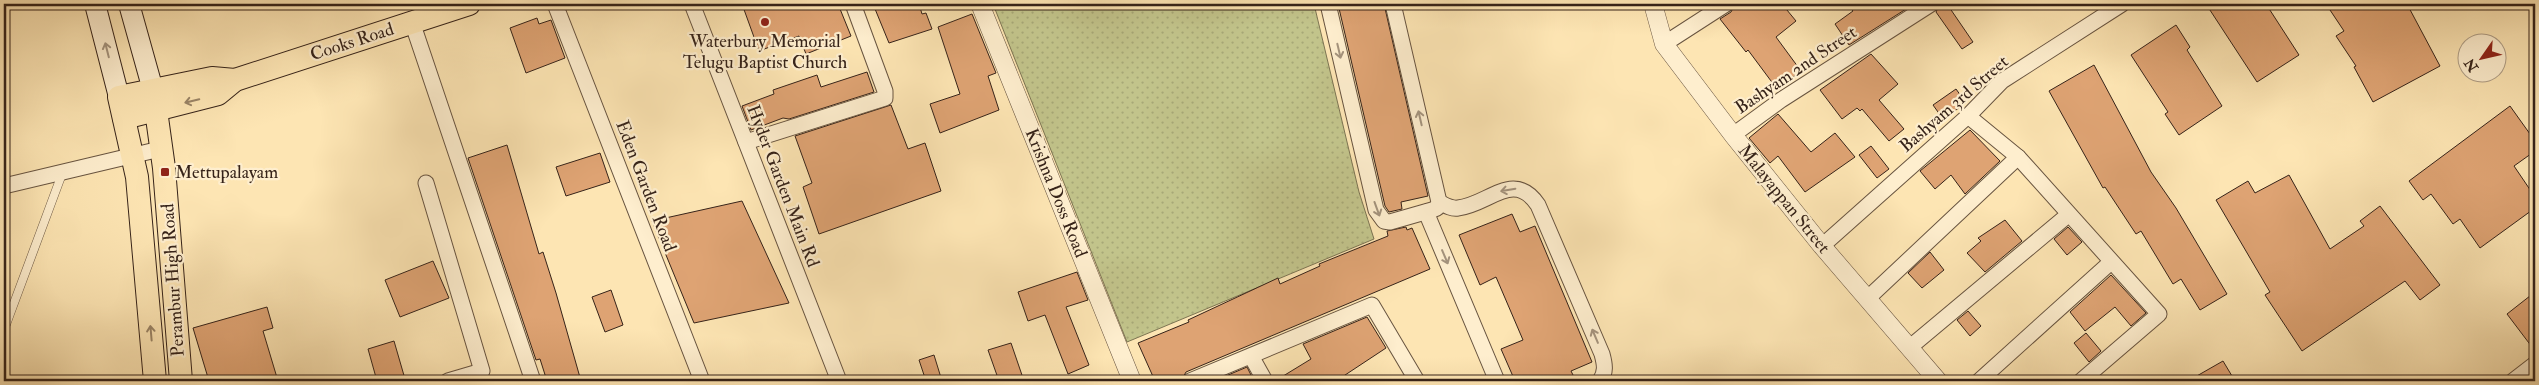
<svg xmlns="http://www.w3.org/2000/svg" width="2539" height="385" font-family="'IM FELL Double Pica',serif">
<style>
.grass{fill:url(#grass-dots);stroke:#7c7452}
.building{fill:#dea373;stroke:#362319}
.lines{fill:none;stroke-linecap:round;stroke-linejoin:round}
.service-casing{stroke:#685440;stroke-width:9}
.minor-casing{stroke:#685440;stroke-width:17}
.tertiary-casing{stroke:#685440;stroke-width:19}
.secondary-casing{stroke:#362319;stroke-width:22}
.primary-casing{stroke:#362319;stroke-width:24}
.service{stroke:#feeece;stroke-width:8}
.minor{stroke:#feeece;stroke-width:15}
.tertiary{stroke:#feeece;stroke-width:18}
.secondary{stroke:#feeece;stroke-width:20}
.primary{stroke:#fde5b3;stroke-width:22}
.oneway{stroke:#a4937d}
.oneway2{stroke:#9a8466}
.poi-dot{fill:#8f2418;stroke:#feeece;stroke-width:2}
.labels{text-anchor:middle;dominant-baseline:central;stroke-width:4.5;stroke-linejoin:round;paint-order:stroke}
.poi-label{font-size:18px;fill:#362319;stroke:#feeece}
.street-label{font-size:18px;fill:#362319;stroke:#feeece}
</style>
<defs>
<pattern id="grass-dots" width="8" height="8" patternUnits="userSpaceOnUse" patternTransform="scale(1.25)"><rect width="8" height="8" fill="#c2c48b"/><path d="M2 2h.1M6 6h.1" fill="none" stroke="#a7a877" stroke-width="1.8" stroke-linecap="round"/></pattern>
</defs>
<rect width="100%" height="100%" fill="#fde5b3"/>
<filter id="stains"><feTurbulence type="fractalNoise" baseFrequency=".004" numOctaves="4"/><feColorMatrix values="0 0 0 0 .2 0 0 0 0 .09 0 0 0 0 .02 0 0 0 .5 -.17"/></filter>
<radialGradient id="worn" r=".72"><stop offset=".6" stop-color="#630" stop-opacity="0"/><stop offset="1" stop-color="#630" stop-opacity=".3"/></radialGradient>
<!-- grass -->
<path class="grass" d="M993,4h321l45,188 15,47 -247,103z"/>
<!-- building -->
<g class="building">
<path d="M742,4h96l13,32 -45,18 -7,-18 -40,15z"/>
<path d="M873,4h46l3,10 4,-1 6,16 -43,14z"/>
<path d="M1338,4h46l44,192 -27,6 1,7 -13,3 -4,-6z"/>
<path d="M1735,4h47l14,17 -20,16 25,34 -24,18 -29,-39 -2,2 -26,-33 11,-7z"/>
<path d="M1847,4h67l-65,41 -14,-21 18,-13z"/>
<path d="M1940,4h7l26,38 -11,7 -26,-37z"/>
<path d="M2206,4h60l33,51 -42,27z"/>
<path d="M2326,4h81l33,62 -67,36 -19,-35 2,-1 -20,-30 8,-5z"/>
<path d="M972,14l24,59 -8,3 11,34 -59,23 -10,-29 30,-10 -22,-67z"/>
<path d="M537,18l2,6 12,-4 14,38 -39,15 -16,-45z"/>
<path d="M2176,25l14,22 -3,3 35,56 -43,29 -14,-21 3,-2 -37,-57z"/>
<path d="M1871,54l27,30 -19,16 25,29 -15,12 -27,-32 -2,2 -3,-3 -15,11 -22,-29z"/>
<path d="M2094,65l57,107 25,36 51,86 -27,16 -19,-31 -8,5 -32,-53 -5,3 -31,-47 -2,1 -54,-97z"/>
<path d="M867,72l7,20 -85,27 -6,-1 -32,12 -9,-24 32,-12 -1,-4 44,-15 4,12z"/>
<path d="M1956,89l10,14 -23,16 -10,-14z"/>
<path d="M891,105l17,44 17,-6 16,48 -122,43 -16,-47 9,-4 -17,-47z"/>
<path d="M2510,106l25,35v10l-21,15 21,31v11l-55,40 -20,-29 -7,5 -22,-30 -8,6 -14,-19z"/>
<path d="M1778,114l33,38 24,-19 20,24 -50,35 -27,-36 -8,7 -21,-25z"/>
<path d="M1970,130l30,31 -35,33 -14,-19 -16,14 -15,-18z"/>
<path d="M507,145l32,109 4,-2 13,41 25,88h-34l-7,-22 -4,1 -68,-202z"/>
<path d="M1871,146l18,23 -12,9 -18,-23z"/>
<path d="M600,153l10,29 -44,14 -10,-29z"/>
<path d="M2289,175l41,74 34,-23 -4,-5 20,-15 60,79 -20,15 -15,-19 -103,70 -37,-56 5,-3 -54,-92 32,-19 7,12z"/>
<path d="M742,201l47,102 -95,20 -42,-102z"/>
<path d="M1512,214l8,18 15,-6 57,136 -21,9 5,10h-61l-14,-32 22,-9 -27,-63 -16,8 -21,-50z"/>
<path d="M2005,220l17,21 -37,31 -18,-19 14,-12 -3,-3z"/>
<path d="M1406,227l1,3 5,-2 18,41 -244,103 -5,9h-26l-17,-38 51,-21 -1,-2 90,-42 2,6 40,-18 -1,-2 69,-28 -1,-5z"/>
<path d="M2068,227l14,15 -15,13 -13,-16z"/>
<path d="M1930,252l14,18 -22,18 -14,-15z"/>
<path d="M433,261l16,37 -49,19 -15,-37z"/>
<path d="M1077,272l11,28 -22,7 23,58 -21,9 -23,-59 -17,6 -10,-29z"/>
<path d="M2111,275l35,38 -15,13 -16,-19 -30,24 -15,-19z"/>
<path d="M611,290l12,35 -18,7 -13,-35z"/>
<path d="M2535,292v59l-28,-37z"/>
<path d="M267,307l6,21 -10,3 15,50h-69l-16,-53z"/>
<path d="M1968,311l13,15 -11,10 -13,-16z"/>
<path d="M1367,317l19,31 -50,33h-61l36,-22 -8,-15z"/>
<path d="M2086,333l15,18 -12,11 -15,-19z"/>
<path d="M394,341l11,38 -28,2 -9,-32z"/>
<path d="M1011,343l13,38h-25l-11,-31z"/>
<path d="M934,355l8,26h-16l-7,-21z"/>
<path d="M2223,361l12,20h-47z"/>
<path d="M1247,367l7,14h-40z"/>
</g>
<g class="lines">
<defs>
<path id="service" d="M4,330l58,-156"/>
<g id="minor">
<path d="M555,4l147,377"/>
<path d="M692,4l147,377"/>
<path d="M1328,4l48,206 8,11 6,1 42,-12 5,-2 2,-6 -46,-198"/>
<path d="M412,22l121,359"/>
<path d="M1664,44l62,-40"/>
<path d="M1968,116l50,41 141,157 -78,67"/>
<path d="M1733,135l48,-35 150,-96"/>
<path d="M746,142l139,-44v-7l-32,-87"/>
<path d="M426,183l56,188 -34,10"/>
<path d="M4,186l156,-37"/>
<path d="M1439,202c6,3 12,7 19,6 30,-3 56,-39 80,-3l64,149c3,11 4,18 -2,27"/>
<path d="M1426,212l71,169"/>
<path d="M1822,246l146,-130 34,-35 120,-77"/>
<path d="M1867,299l151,-142"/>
<path d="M1909,348l159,-133"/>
<path d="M1251,356l14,25"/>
<path d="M1190,381l182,-76 45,76"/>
<path d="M1979,381l132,-119"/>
<path d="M2513,381l22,-17"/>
</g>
<g id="tertiary">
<path d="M980,4l152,377"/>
<path d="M1653,4l11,40 69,91 89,111 116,135"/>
</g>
<g id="secondary">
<path d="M95,4l24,93"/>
<path d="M129,4l24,86"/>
</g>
<g id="primary">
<path d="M154,96l10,72 17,213"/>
<path d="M124,118l94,-24 17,-14 234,-76"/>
<path d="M155,381l-18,-204 -18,-80 93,-19 23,2"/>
</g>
</defs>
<!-- service casing -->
<use href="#service" class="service-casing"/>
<!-- minor casing -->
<use href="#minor" class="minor-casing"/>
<!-- tertiary casing -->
<use href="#tertiary" class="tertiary-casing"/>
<!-- secondary casing -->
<use href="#secondary" class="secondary-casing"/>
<!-- primary casing -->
<use href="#primary" class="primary-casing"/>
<!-- service -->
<use href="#service" class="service"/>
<!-- minor -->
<use href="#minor" class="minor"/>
<!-- tertiary -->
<use href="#tertiary" class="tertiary"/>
<!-- secondary -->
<use href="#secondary" class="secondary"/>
<!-- primary -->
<use href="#primary" class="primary"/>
</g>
<!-- one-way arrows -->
<defs><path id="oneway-shaft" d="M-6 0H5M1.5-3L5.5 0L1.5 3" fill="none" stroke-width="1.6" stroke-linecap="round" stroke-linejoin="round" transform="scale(1.25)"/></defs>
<g class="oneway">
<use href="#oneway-shaft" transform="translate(107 50) rotate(-104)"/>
<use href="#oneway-shaft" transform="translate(1339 51) rotate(77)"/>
<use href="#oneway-shaft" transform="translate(1420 118) rotate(-103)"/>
<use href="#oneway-shaft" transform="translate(1508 190) rotate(170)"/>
<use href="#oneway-shaft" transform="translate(1377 209) rotate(70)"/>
<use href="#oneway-shaft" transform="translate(1445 257) rotate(67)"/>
<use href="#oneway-shaft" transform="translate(1595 336) rotate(-113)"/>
</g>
<g class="oneway2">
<use href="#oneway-shaft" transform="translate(192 101) rotate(166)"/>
<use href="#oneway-shaft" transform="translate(151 333) rotate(-95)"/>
</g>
<!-- markers -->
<g class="poi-dot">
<circle cx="765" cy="22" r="5"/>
<rect x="160" y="167" width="10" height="10" rx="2.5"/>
</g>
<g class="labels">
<!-- poi labels -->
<g class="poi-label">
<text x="765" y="41">Waterbury Memorial<tspan x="765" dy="21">Telugu Baptist Church</tspan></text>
<text x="175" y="172" text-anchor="start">Mettupalayam</text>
</g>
<!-- street labels -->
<g class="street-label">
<text transform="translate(352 42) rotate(-18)">Cooks Road</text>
<text transform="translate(1796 70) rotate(-34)">Bashyam 2nd Street</text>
<text transform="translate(1954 104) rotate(-41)">Bashyam 3rd Street</text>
<text transform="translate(646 186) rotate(69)">Eden Garden Road</text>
<text transform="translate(783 186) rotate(69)">Hyder Garden Main Rd</text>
<text transform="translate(1056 193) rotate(68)">Krishna Doss Road</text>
<text transform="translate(1784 199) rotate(51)">Malayappan Street</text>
<text transform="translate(173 280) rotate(-94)">Perambur High Road</text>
</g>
</g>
<!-- margin -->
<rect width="2539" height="385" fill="none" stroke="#fde5b3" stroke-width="20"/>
<rect x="5" y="5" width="2529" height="375" fill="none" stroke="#362319" stroke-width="2.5"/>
<rect x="10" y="10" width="2519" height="365" fill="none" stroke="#362319"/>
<!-- north arrow -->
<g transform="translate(2482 58) rotate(236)"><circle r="24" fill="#feeece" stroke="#ae9d86"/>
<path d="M0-4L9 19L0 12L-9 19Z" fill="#8f2418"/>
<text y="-8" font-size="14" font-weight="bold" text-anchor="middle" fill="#362319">N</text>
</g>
<rect width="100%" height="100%" filter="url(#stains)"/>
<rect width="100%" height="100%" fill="url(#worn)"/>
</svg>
